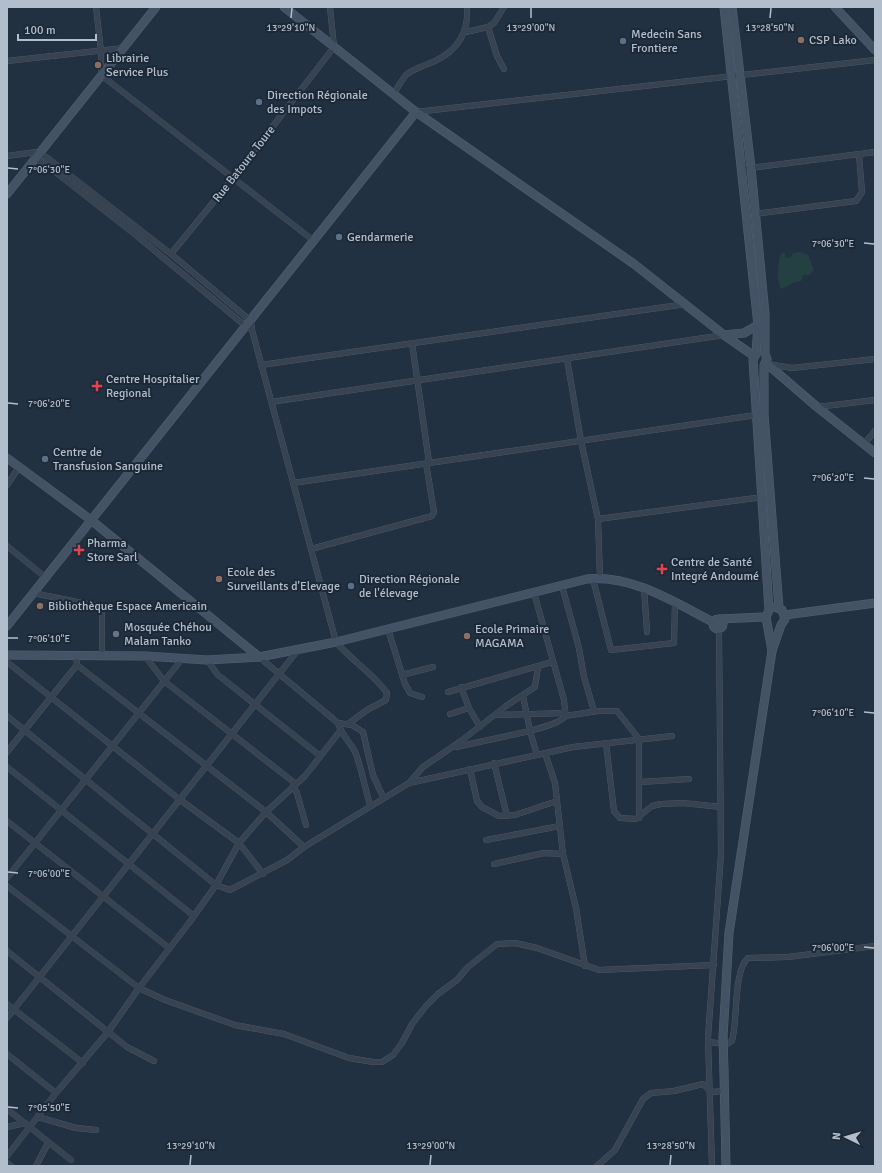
<svg xmlns="http://www.w3.org/2000/svg" width="882" height="1173" font-family="Signika,sans-serif">
<style>
.green{fill:#254043}
.lines{fill:none;stroke-linecap:round;stroke-linejoin:round}
.street-casing{stroke:#55616f;stroke-width:6}
.secondary-casing{stroke:#55616f;stroke-width:9}
.street{stroke:#374351;stroke-width:5.5}
.secondary{stroke:#445265;stroke-width:8}
.secondary-bridge-casing{stroke:#55616f;stroke-width:9;stroke-linecap:butt}
.secondary-bridge{stroke:#445265;stroke-width:8}
.ticks{fill:none;stroke:#b3becc;stroke-width:1.5}
.education-dot{fill:#8d6e63;stroke:#1c2836;stroke-width:1.5}
.service-dot{fill:#5c6f8a;stroke:#1c2836;stroke-width:1.5}
.health-dot{fill:#e0444e;stroke:#1c2836;stroke-width:1.5}
.worship-dot{fill:#6b7280;stroke:#1c2836;stroke-width:1.5}
.labels{text-anchor:middle;dominant-baseline:central;stroke-width:4;stroke-linejoin:round;paint-order:stroke}
.poi-label{font-size:12px;fill:#b3becc;stroke:#1c2836;text-anchor:start}
.street-label{font-size:12px;fill:#b3becc;stroke:#1c2836}
.ticks-label{font-size:10px;text-anchor:middle;fill:#b3becc;stroke:#1c2836;stroke-width:4;stroke-linejoin:round;paint-order:stroke}
</style>
<rect width="100%" height="100%" fill="#223142"/>
<!-- green -->
<path class="green" d="M800,252l8,3 6,15 -4,5h-7l-2,6c-8,0 -13,5 -20,8 -5,-12 -3,-24 0,-36h4l1,5 5,-1 2,-4z"/>
<g class="lines">
<defs>
<g id="street">
<path d="M96,7l5,44v24l213,166"/>
<path d="M488,27l6,-4 10,-16"/>
<path d="M466,32l22,-5 9,29 7,13"/>
<path d="M7,61l117,-13"/>
<path d="M393,94c5,-6 9,-15 14,-20 8,-6 19,-9 28,-13 23,-11 34,-29 32,-54"/>
<path d="M416,112l459,-52"/>
<path d="M7,156l29,-4 13,7 122,95 80,67 1,9 84,312c15,18 38,32 51,51l-1,7 -19,10 -19,14"/>
<path d="M33,157l16,10 88,69 111,92"/>
<path d="M742,169l133,-17"/>
<path d="M755,214l101,-13 6,-9 -3,-38"/>
<path d="M171,254l62,-76 101,-131 -4,-40"/>
<path d="M412,343l17,119"/>
<path d="M567,359l14,82 17,78 2,59"/>
<path d="M768,364l24,4 83,-9"/>
<path d="M261,365l425,-61"/>
<path d="M271,402l453,-67"/>
<path d="M817,407l58,-7"/>
<path d="M864,444l11,-13"/>
<path d="M293,483l463,-68"/>
<path d="M7,485l12,-18"/>
<path d="M598,519l165,-22"/>
<path d="M7,546l38,31"/>
<path d="M311,549l121,-33 2,-4 -8,-49"/>
<path d="M593,579l18,71 63,-7 1,-40"/>
<path d="M562,586l17,62 5,29 10,34"/>
<path d="M644,588l3,44"/>
<path d="M33,593l69,14v49"/>
<path d="M534,593l30,107c0,4 2,11 1,16 -3,7 -28,13 -35,15l7,24"/>
<path d="M388,629l17,55 5,9 12,4"/>
<path d="M145,656l19,25 132,103"/>
<path d="M259,657l79,66"/>
<path d="M207,660l11,15 101,80 2,-1"/>
<path d="M7,662l172,137 60,44 27,-31 39,-36 35,-45"/>
<path d="M77,665l189,147 38,35"/>
<path d="M402,675l31,-8"/>
<path d="M461,687l8,21 11,19"/>
<path d="M448,692l104,-30"/>
<path d="M450,714l19,-6"/>
<path d="M496,715l69,-2"/>
<path d="M7,716l209,169 14,5 57,-30 17,-13 105,-64 164,-36 99,-11"/>
<path d="M565,716l33,-5h19l22,28v79"/>
<path d="M606,743l8,68 6,7 16,1 16,-13 9,-2 22,-1 38,4"/>
<path d="M456,747l74,-16 -7,-35"/>
<path d="M7,752l70,-87 -1,-10"/>
<path d="M545,753l10,30 8,71 13,54 9,58"/>
<path d="M494,763l13,53"/>
<path d="M7,767l187,149"/>
<path d="M470,769l7,32 5,6 17,9 16,-1 42,-14"/>
<path d="M640,782l49,-3"/>
<path d="M409,783l14,-16 38,-26 45,-35 29,-19 3,-20"/>
<path d="M293,786l4,7 9,32"/>
<path d="M370,805c-5,-17 -8,-34 -14,-51 -5,-12 -15,-19 -18,-31l14,2 11,7 10,43 10,22"/>
<path d="M7,821l162,127"/>
<path d="M486,840l74,-14"/>
<path d="M494,864l50,-11 19,1"/>
<path d="M7,878l175,-219"/>
<path d="M7,886l132,102 26,12 70,25 49,9 65,24 24,4h9l11,-7 9,-12 10,-19 14,-18 12,-12 19,-14 11,-13 29,-23 18,-1 22,5 62,22 115,-5"/>
<path d="M7,951l120,96 27,14"/>
<path d="M7,1004l76,59"/>
<path d="M7,1018l291,-368"/>
<path d="M708,1042l19,2 5,-3c6,-21 1,-70 16,-83l40,-1 87,-11"/>
<path d="M7,1054l49,39"/>
<path d="M7,1109l64,51"/>
<path d="M38,1117l38,11 20,2"/>
<path d="M7,1127l18,-4"/>
<path d="M7,1156l49,-63 52,-61 31,-44 50,-65 27,-38 23,-42 24,31"/>
<path d="M7,1163l4,3"/>
<path d="M36,1166l12,-23"/>
<path d="M597,1166l18,-16 28,-51 8,-6 23,-2 29,-7 8,8 13,-1"/>
<path d="M712,1166l-4,-128 13,-184 -2,-225"/>
</g>
<g id="secondary">
<path d="M284,7l132,105 218,152 90,71 30,21"/>
<path d="M724,7l34,318 -2,29 -3,6 16,250 -3,7 6,34"/>
<path d="M732,7l19,161 14,146v40l2,5 -3,6v49l15,194"/>
<path d="M835,7l40,43"/>
<path d="M7,194l149,-187"/>
<path d="M724,335l20,-2 14,-8"/>
<path d="M766,363l51,44 58,46"/>
<path d="M7,458l84,62 168,137"/>
<path d="M785,615l90,-12"/>
<circle cx="718" cy="624" r="5"/>
<path d="M719,619l47,-2"/>
<path d="M7,626l409,-514"/>
<path d="M7,655l138,1 62,4 52,-3 77,-15 251,-63c46,-4 87,23 126,43"/>
<path d="M723,1037l6,-104 43,-282 9,-26 4,-6 -3,-9 -7,-3"/>
<path d="M724,1072l2,94"/>
</g>
</defs>
<!-- street casing -->
<use href="#street" class="street-casing"/>
<!-- secondary casing -->
<use href="#secondary" class="secondary-casing"/>
<!-- street -->
<use href="#street" class="street"/>
<!-- secondary -->
<use href="#secondary" class="secondary"/>
<defs>
<path id="secondary-bridge" d="M723,1037l1,35"/>
</defs>
<!-- secondary-bridge casing -->
<use href="#secondary-bridge" class="secondary-bridge-casing"/>
<!-- secondary-bridge -->
<use href="#secondary-bridge" class="secondary-bridge"/>
</g>
<!-- ticks -->
<path class="ticks" d="M291,18l1,-10M531,18v-10M770,18l1,-10M8,168l10,1M864,243l10,1M8,403l10,1M864,478l10,1M8,638h10M864,712l10,1M8,872l10,1M864,947l10,1M8,1107l10,1M190,1165l1,-10M430,1165l1,-10M670,1165l1,-10"/>
<!-- markers -->
<g class="education-dot">
<circle cx="801" cy="40" r="4"/>
<circle cx="98" cy="65" r="4"/>
<circle cx="219" cy="579" r="4"/>
<circle cx="40" cy="606" r="4"/>
<circle cx="467" cy="636" r="4"/>
</g>
<g class="service-dot">
<circle cx="623" cy="41" r="4"/>
<circle cx="259" cy="102" r="4"/>
<circle cx="339" cy="237" r="4"/>
<circle cx="45" cy="459" r="4"/>
<circle cx="351" cy="586" r="4"/>
</g>
<g class="health-dot">
<path d="M95 380h4v4h4v4h-4v4h-4v-4h-4v-4h4z"/>
<path d="M77 544h4v4h4v4h-4v4h-4v-4h-4v-4h4z"/>
<path d="M660 563h4v4h4v4h-4v4h-4v-4h-4v-4h4z"/>
</g>
<circle class="worship-dot" cx="116" cy="634" r="4"/>
<g class="labels">
<!-- poi labels -->
<g class="poi-label">
<text x="631" y="34">Medecin Sans<tspan x="631" dy="14">Frontiere</tspan></text>
<text x="809" y="40">CSP Lako</text>
<text x="106" y="58">Librairie<tspan x="106" dy="14">Service Plus</tspan></text>
<text x="267" y="95">Direction Régionale<tspan x="267" dy="14">des Impots</tspan></text>
<text x="347" y="237">Gendarmerie</text>
<text x="106" y="379">Centre Hospitalier<tspan x="106" dy="14">Regional</tspan></text>
<text x="53" y="452">Centre de<tspan x="53" dy="14">Transfusion Sanguine</tspan></text>
<text x="87" y="543">Pharma<tspan x="87" dy="14">Store Sarl</tspan></text>
<text x="671" y="562">Centre de Santé<tspan x="671" dy="14">Integré Andoumé</tspan></text>
<text x="227" y="572">Ecole des<tspan x="227" dy="14">Surveillants d'Elevage</tspan></text>
<text x="359" y="579">Direction Régionale<tspan x="359" dy="14">de l'élevage</tspan></text>
<text x="48" y="606">Bibliothèque Espace Americain</text>
<text x="124" y="627">Mosquée Chéhou<tspan x="124" dy="14">Malam Tanko</tspan></text>
<text x="475" y="629">Ecole Primaire<tspan x="475" dy="14">MAGAMA</tspan></text>
</g>
<!-- street labels -->
<g class="street-label">
<text transform="translate(244 164) rotate(-52)">Rue Batoure Toure</text>
</g>
</g>
<g class="ticks-label">
<text x="291" y="31">13°29'10"N</text>
<text x="531" y="31">13°29'00"N</text>
<text x="770" y="31">13°28'50"N</text>
<text x="49" y="173">7°06'30"E</text>
<text x="833" y="247">7°06'30"E</text>
<text x="49" y="407">7°06'20"E</text>
<text x="833" y="481">7°06'20"E</text>
<text x="49" y="642">7°06'10"E</text>
<text x="833" y="716">7°06'10"E</text>
<text x="49" y="877">7°06'00"E</text>
<text x="833" y="951">7°06'00"E</text>
<text x="49" y="1111">7°05'50"E</text>
<text x="191" y="1149">13°29'10"N</text>
<text x="431" y="1149">13°29'00"N</text>
<text x="671" y="1149">13°28'50"N</text>
</g>
<!-- border -->
<rect width="882" height="1173" fill="none" stroke="#b3becc" stroke-width="16"/>
<!-- north arrow -->
<g transform="translate(846 1137) rotate(275)" stroke="#1c2836" stroke-width="3" paint-order="stroke">
<path d="M0-3L7 15L0 10L-7 15Z" fill="#b3becc"/>
<text y="-6" font-size="11" font-weight="bold" text-anchor="middle" fill="#b3becc">N</text>
</g>
<!-- scale -->
<path d="M18 34v6h78v-6" fill="none" stroke="#b3becc" stroke-width="2"/>
<text x="24" y="34" font-size="12" fill="#b3becc" stroke="#1c2836" stroke-width="3" paint-order="stroke">100 m</text>
</svg>
